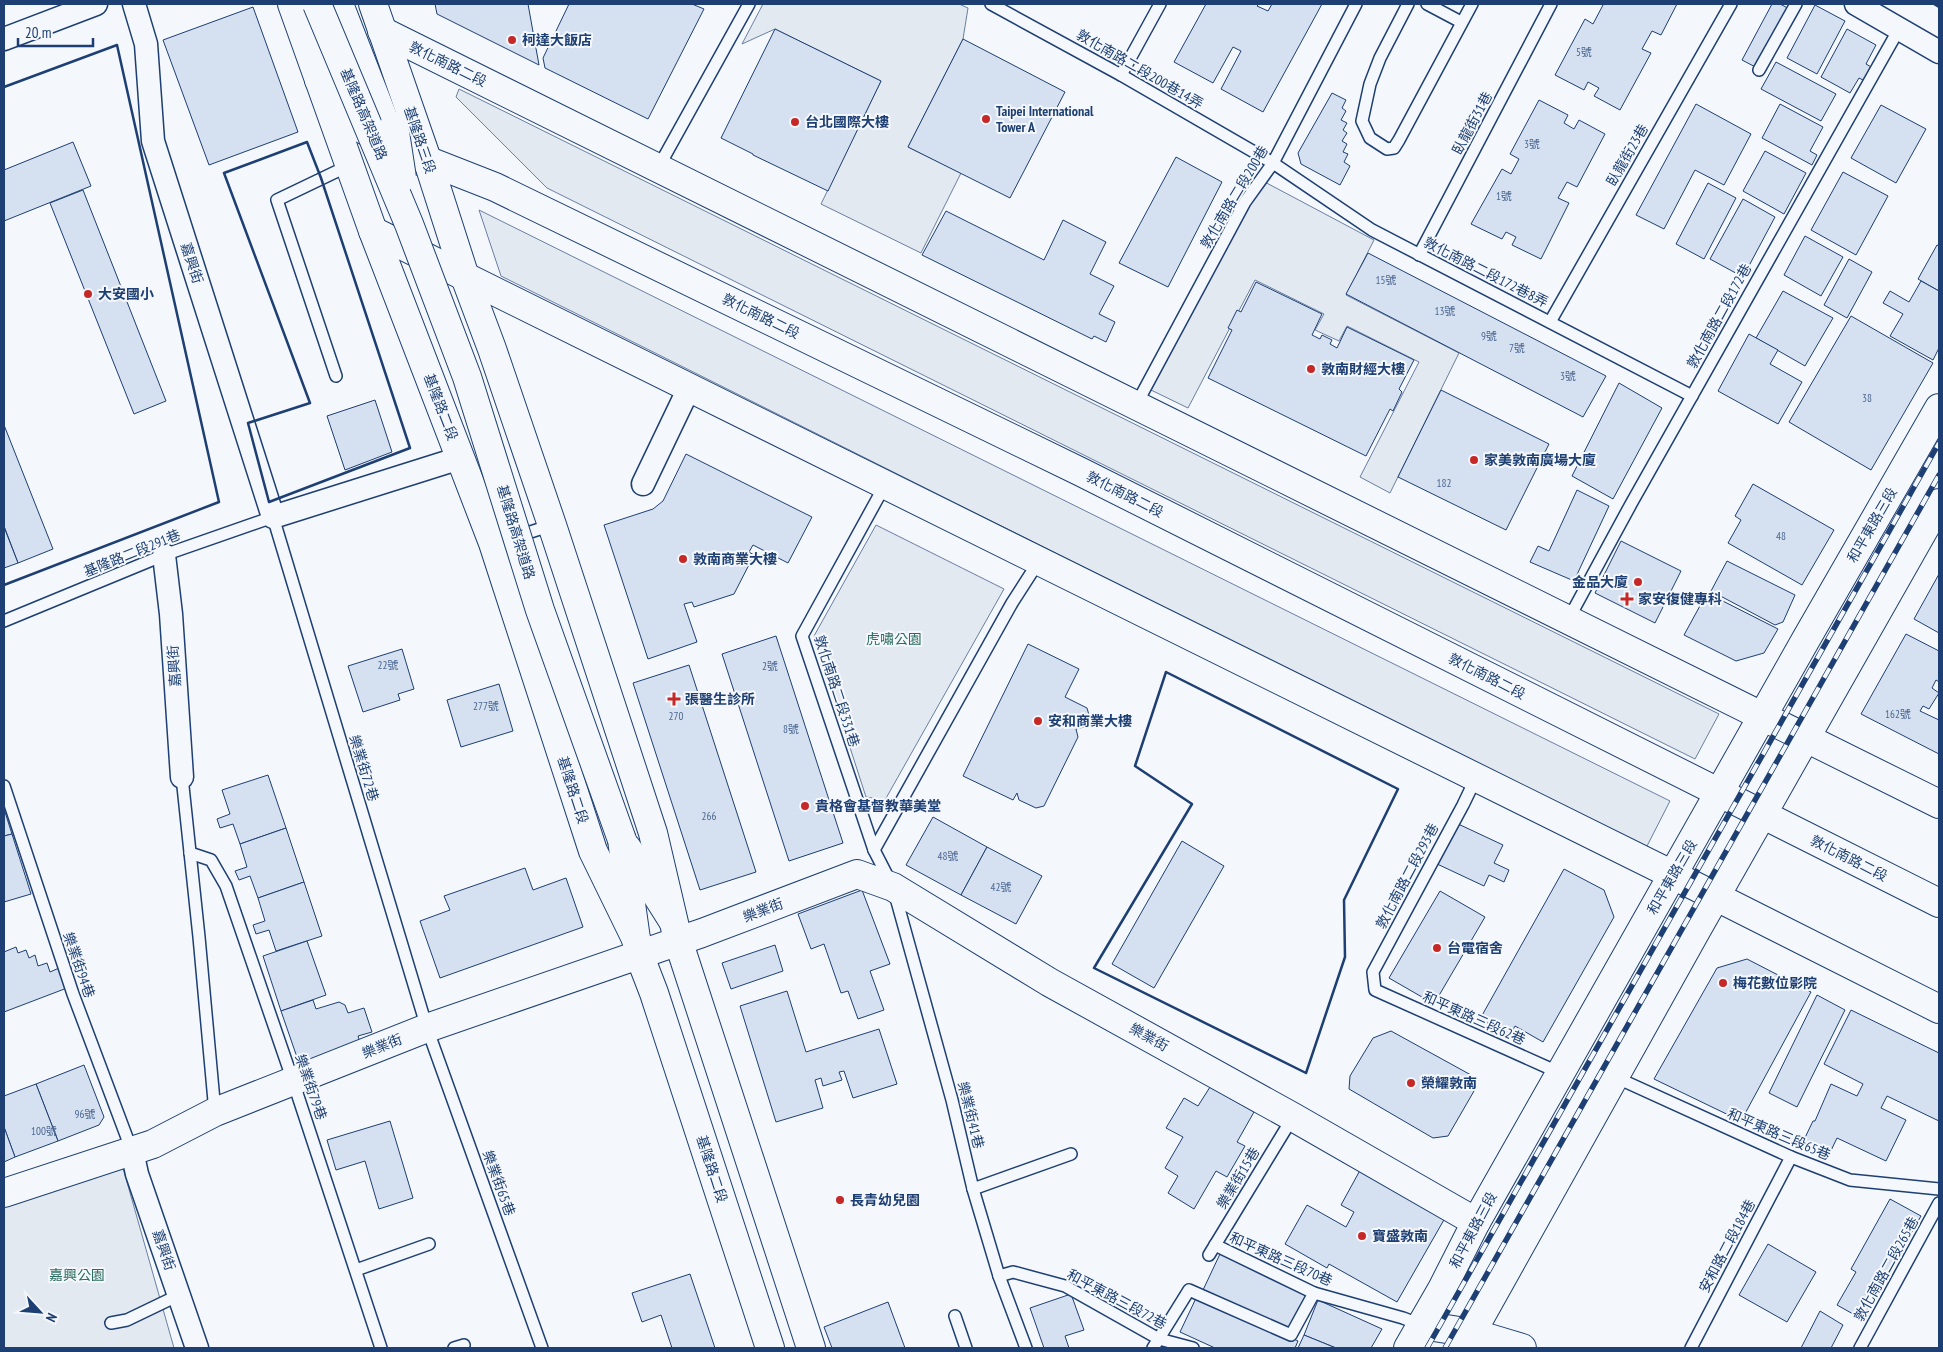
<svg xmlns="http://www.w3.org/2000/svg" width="1943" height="1352" font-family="'PT Sans Narrow','Noto Sans TC',sans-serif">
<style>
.green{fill:#e3e9f0;stroke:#687fa3}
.building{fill:#d5e0f0;stroke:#1d3f73}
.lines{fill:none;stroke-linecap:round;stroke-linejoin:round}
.lane-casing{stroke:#1d3f73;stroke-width:14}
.street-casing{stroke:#1d3f73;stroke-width:25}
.secondary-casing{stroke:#1d3f73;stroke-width:30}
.highway-casing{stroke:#1d3f73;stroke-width:30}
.lane{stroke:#f4f7fb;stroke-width:11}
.street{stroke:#f4f7fb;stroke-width:22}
.secondary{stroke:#f4f7fb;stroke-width:28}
.highway{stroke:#f4f7fb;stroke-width:28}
.rail-casing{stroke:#1d3f73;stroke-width:5.5}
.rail{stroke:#f4f7fb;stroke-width:4;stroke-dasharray:11;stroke-linecap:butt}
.highway-bridge-casing{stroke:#1d3f73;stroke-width:30;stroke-linecap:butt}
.highway-bridge{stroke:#f4f7fb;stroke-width:28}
.wall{stroke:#1d3f73;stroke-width:2.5}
.poi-dot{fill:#c62828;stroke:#f4f7fb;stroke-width:2}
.labels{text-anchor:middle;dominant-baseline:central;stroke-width:4;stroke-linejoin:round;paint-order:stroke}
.number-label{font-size:11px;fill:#4b6792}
.poi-label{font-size:14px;font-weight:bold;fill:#1d3f73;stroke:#f4f7fb;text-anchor:start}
.street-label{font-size:14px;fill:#1d3f73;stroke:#f4f7fb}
.park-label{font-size:14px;fill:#2c6c60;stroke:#f4f7fb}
</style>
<rect width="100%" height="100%" fill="#f4f7fb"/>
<!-- green -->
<g class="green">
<path d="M763,4h196l9,4 -5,31 -55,108 53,26 -40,80 -100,-49 60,-123 -106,-52 -33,15z"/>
<path d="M459,89l1260,625 -24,45 -1148,-571 -91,-91z"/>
<path d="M1261,180l113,60 -28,55 113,58 -69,140 -30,-16 59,-115 -72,-36 -8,15 -24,-11 9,-16 -69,-34 -67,128 -37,-18z"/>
<path d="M479,210l1191,591 -24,47 -1145,-572z"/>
<path d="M876,525l128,64 -119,211 -19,-3 -52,-161z"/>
<path d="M119,1154l55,194h-170v-152z"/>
</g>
<!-- building -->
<g class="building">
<path d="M435,4h93l11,61 -102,-51z"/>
<path d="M569,4h123l12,5 -56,110 -103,-51 -2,-10z"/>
<path d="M1206,4h53l-2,2 11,5 4,-7h50l-59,108 -42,-23 20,-38 -8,-4 -20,36 -39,-21z"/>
<path d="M1600,4h77l-16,31 -9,-4 -10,18 9,4 -31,57 -26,-14 5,-8 -11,-6 -4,8 -29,-15 30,-56 8,5 10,-19z"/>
<path d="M1772,4h8l17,9 -32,59 -23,-12z"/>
<path d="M1815,5l30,16 -28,53 -30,-16z"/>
<path d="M253,7l45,125 -89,33 -46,-125z"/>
<path d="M775,29l106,52 -53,110 -75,-36v-1l-32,-16z"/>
<path d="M1847,29l29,16 -10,19 7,4 -8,13 -6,-3 -9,15 -29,-16z"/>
<path d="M963,39l102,53 -55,106 -102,-51z"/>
<path d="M1776,62l60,32 -15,27 -60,-32z"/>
<path d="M1332,93l14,7 -4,8 4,3 -5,9 6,3 -4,7 4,3 -5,8 5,3 -4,8 5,2 -4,8 6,4 -10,19 -39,-21 -3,-11z"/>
<path d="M1539,100l29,15 -4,8 10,6 5,-9 26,14 -28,53 -10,-5 -9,16 11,5 -28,56 -29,-14 4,-8 -10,-5 -4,7 -31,-15 31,-55 9,5 8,-15 -9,-5z"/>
<path d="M1696,104l55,30 -27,51 -29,-15 -31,59 -28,-14z"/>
<path d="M1780,104l43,23 -13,24 7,4 -5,10 -50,-27z"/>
<path d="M1881,105l45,24 -30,54 -45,-25z"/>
<path d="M73,142l18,44 -87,35v-51z"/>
<path d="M1765,151l41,22 -22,41 -41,-23z"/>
<path d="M1176,157l46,25 -54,105 -49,-24z"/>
<path d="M1843,172l45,24 -32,59 -45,-25z"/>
<path d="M1708,183l28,15 -32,61 -28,-15z"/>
<path d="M83,190l83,211 -32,13 -84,-211z"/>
<path d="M1743,199l32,18 -32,60 -33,-18z"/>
<path d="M946,211l98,49 19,-40 43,22 -16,32 24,12 -15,28 16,8 -9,20 -12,-6 -2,3 -170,-84z"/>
<path d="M1805,236l38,21 -22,39 -37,-21z"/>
<path d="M1937,245l2,1v45l-21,-12z"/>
<path d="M1368,253l238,123 -23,41 -237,-123z"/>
<path d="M1849,259l23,13 -25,46 -23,-13z"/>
<path d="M1921,281l18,10v57l-6,12 -43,-24 13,-22 -20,-11 7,-12 19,11z"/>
<path d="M1256,282l66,32 -10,21 8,4 2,-4 10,5 -2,4 7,4 10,-21 67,33 -15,29 3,3 -9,19 -3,-2 -24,47 -158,-78 24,-48 -4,-2 9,-18 4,2z"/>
<path d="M1783,291l50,27 -28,48 -49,-28z"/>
<path d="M1851,316l82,47 -62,107 -82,-48z"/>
<path d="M1749,334l29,16 -8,14 32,18 -24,42 -60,-33z"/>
<path d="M1619,383l43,25 -49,91 -41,-23z"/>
<path d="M1441,390l108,54 -43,86 -108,-53z"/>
<path d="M375,400l17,52 -47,18 -18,-54z"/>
<path d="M4,425l49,124 -35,14 -14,-37z"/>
<path d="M686,454l126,63 -24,46 -35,-18 -4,7 5,3 -20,39 -40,13 -2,-5 -8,2 13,38 -49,17 -44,-134 49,-16 10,-8z"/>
<path d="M1753,484l81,46 -32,55 -74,-42 13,-23 -6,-4z"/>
<path d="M1577,490l32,16 -35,75 -44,-19 8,-16 11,5z"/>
<path d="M4,527l14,36 -14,5z"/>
<path d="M1621,541l60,30 -26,52 -60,-30z"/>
<path d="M1727,561l68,34 -12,27 -8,3 -64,-34z"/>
<path d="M1939,574v59l-25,-14z"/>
<path d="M1707,593l71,36 -14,24 -28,8 -52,-26z"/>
<path d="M1906,634l33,17v31l-3,-2 -4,8 7,5 -10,16 -6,-3 -3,5 19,9v34l-78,-40z"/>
<path d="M776,636l67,207 -54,18 -67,-207z"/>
<path d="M1028,644l51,25 -14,28 22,11 2,7 -5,12 -8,2 2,8 -34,69 -8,2 -17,-8 -2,-7 -4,7 -50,-24z"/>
<path d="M402,649l12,40 -16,5 2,6 -37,12 -15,-46z"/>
<path d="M689,665l67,207 -56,18 -67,-207z"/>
<path d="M499,684l14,47 -52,16 -14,-47z"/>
<path d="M268,775l18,53 -46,16 -7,-20 -13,4 -3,-9 13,-5 -8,-24z"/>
<path d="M4,809l8,25 -8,2z"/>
<path d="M933,817l54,30 -26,48 -55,-30z"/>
<path d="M1454,822l49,23 -9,18 15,7 -5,12 -15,-7 -5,11 -49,-23z"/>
<path d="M286,828l18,54 -46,16 -8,-22 -11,4 -4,-9 12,-4 -7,-23z"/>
<path d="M12,834l19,60 -27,8v-66z"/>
<path d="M1182,841l42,25 -70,122 -42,-24z"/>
<path d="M987,847l55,29 -26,48 -55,-29z"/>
<path d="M525,868l8,22 33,-12 17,49 -143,51 -20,-57 30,-11 -6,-14z"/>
<path d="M1564,869l40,21 10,27 -71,125 -28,-16 -5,9 -30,-16z"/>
<path d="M304,882l18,54 -46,15 -7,-21 -13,4 -3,-9 12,-4 -7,-23z"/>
<path d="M862,890l28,74 -20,7 14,39 -26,9 -10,-28 -7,2 -17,-49 -13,5 -13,-35z"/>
<path d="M1440,891l45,26 -51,87 -45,-26z"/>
<path d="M307,941l19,54 -45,16 -18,-55z"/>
<path d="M775,945l8,26 -52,18 -9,-26z"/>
<path d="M16,947l2,6 8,-3 3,8 6,-3 3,11 9,-3 3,9 9,-4 8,20 -63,24v-60z"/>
<path d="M1747,959l64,33 -70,129 -87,-42 63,-111z"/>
<path d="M787,991l19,61 73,-23 18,55 -44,14 -9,-27 -5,1 3,8 -19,6 -2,-8 -6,2 8,28 -47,14 -36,-116z"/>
<path d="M1817,995l28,15 -48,97 -28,-14z"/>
<path d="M313,1000l3,9 23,-7 6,3 3,8 16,-5 8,24 -14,4 4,12 -55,19 -8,-4 -18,-52z"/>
<path d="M1851,1010l88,43v68l-52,-25 -6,12 25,12 -20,41 -49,-23 -10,21 -26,-13 12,-25h2l16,-37 26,12 6,-12 -39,-20z"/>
<path d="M1391,1031l80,44 3,16 -26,45 -15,2 -84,-49 1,-13 23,-38z"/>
<path d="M84,1065l20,52 -5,8 -41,16 -22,-57z"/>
<path d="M36,1084l22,57 -43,16 -11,-30v-31z"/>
<path d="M1210,1087l44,25 -17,30 8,4 -18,31 -11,-6 -22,38 -26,-16 10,-17 -13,-8 18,-31 -17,-9 18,-30 14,8z"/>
<path d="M390,1121l23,77 -34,11 -14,-48 -29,9 -9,-30z"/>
<path d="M4,1127l11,30 -11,5z"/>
<path d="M1364,1163l85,48 -52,91 -68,-38 -2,4 -42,-24 22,-39 39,22 8,-15 -13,-7z"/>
<path d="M1890,1199l31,17 -59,103 -25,-14 19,-33 -5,-3z"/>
<path d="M1768,1244l48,28 -29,50 -48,-27z"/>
<path d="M1220,1254l88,39 -17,39 -88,-42z"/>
<path d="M690,1274l25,74h-43l-11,-33 -19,7 -10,-29z"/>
<path d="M1071,1294l13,36 -19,6 4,12h-25l-14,-40z"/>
<path d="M1198,1294l100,47 -3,7h-80l-35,-16z"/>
<path d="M1318,1300l64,29 -11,19h-35l-32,-13z"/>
<path d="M888,1302l17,46h-73l-8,-21z"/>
<path d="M1820,1311l23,14 -12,23h-30z"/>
<path d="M1304,1335l32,13h-38z"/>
</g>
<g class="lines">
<defs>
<g id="lane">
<path d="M991,4l130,71 152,88 99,67 320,166"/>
<path d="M1408,4l-28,54 -10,26 -8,37 8,17 17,11 7,-1 5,-8 73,-136"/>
<path d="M1427,4l34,18"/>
<path d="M1759,70l37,-66"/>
<path d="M1121,75l39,-71"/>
<path d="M658,168l91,-164"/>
<path d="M1419,255l132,-251"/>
<path d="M1550,322l181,-318"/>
<path d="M336,376l-59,-176 73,-35"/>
<path d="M1136,405l109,-203 28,-39 83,-159"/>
<path d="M885,485l-83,151 72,214 19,37 59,213 21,89 26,87 27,72"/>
<path d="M515,537l37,-12"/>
<path d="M1568,620l63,-116 268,-475"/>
<path d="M4,621l160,-66 109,-38 154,511 115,320"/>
<path d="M182,777l17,160 16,175"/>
<path d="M1476,778l-13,27 -90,167 2,18 185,83"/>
<path d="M4,786l69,208 59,157"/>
<path d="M874,850l138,-247 27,-42"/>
<path d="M190,853l21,7 15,26 67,195 88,267"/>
<path d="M1615,1077l176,80 59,23 89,9"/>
<path d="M973,1189l98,-35"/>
<path d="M1215,1245l99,48 89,25 18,7"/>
<path d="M1209,1255l84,-138"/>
<path d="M356,1270l73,-26"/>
<path d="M999,1276l14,-4 52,14 94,53 34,9"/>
<path d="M955,1316l11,32"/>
<path d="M111,1323l16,-3 52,-25"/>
<path d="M454,1348l10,-3"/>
<path d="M1153,1348l36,-58 102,45 23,-42"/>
<path d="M1691,1348l100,-191"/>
<path d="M1860,1348l79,-145"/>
</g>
<g id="street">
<path d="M134,4l12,40 7,97 120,376 187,-59"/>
<path d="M1856,4l83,48"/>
<path d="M4,39l92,-35"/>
<path d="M643,484l46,-96"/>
<path d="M164,555l7,59 11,163"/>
<path d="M132,1151l5,23 60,174"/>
</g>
<g id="secondary">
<path d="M292,4l81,227 120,312 100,308 43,88 3,15 15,39 116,355"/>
<path d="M373,4l58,167 34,106 27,72 60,176 101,308 25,107 133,408"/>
<path d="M382,31l1557,773"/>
<path d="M319,80l40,47 39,22 97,38 586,285 858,431"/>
<path d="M373,231l1300,644 266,134"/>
<path d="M4,1193l149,-49 62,-32 212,-84 275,-95 155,-59 36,13 156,95 244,135 183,105"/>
<path d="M1421,1325l51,8 50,15"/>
<path d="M1408,1348l34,-59 34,-67 329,-581 134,-233"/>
<path d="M1463,1348l233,-417 243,-428"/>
</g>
<g id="highway">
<path d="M339,4l47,121 12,24"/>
<path d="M622,840l14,99"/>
<path d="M627,848l46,73"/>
</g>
</defs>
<!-- lane casing -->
<use href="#lane" class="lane-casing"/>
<!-- street casing -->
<use href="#street" class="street-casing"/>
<!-- secondary casing -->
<use href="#secondary" class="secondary-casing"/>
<!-- highway casing -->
<use href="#highway" class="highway-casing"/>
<!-- lane -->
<use href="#lane" class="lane"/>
<!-- street -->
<use href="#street" class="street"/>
<!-- secondary -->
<use href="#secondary" class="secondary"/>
<!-- highway -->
<use href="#highway" class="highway"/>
<defs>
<g id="rail">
<path d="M1427,1348l512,-905"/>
<path d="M1445,1348l494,-873"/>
</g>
</defs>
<!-- rail casing -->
<use href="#rail" class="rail-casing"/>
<!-- rail -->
<use href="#rail" class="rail"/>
<defs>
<g id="highway-bridge">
<path d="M317,4l92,220 58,153 73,233 82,230"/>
<path d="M394,126l8,52"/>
</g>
</defs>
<!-- highway-bridge casing -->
<use href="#highway-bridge" class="highway-bridge-casing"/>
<!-- highway-bridge -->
<use href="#highway-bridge" class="highway-bridge"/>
<!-- wall -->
<g class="wall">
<path d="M1934,4l5,3"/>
<path d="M4,87l113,-42 102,457 -215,83"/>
<path d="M307,142l14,36 89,270 -141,54 -21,-79 62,-20 -86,-230z"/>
<path d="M1166,672l232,117 -54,111 1,57 -39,116 -212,-105 98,-164 -57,-38z"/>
</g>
</g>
<!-- markers -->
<g class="poi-dot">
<circle cx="512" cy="40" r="5"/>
<circle cx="986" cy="119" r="5"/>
<circle cx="795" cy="122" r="5"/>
<circle cx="88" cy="294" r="5"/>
<circle cx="1311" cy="369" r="5"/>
<circle cx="1474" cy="460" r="5"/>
<circle cx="683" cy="559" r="5"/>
<circle cx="1638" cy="582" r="5"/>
<path d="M1624.5 591.5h5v5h5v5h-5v5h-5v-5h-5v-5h5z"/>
<path d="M671.5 691.5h5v5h5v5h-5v5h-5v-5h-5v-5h5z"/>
<circle cx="1038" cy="721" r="5"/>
<circle cx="805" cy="806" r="5"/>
<circle cx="1437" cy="948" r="5"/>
<circle cx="1723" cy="983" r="5"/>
<circle cx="1411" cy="1083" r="5"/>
<circle cx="840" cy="1200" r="5"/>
<circle cx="1362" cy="1236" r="5"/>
</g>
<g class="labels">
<!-- number labels -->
<g class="number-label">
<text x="1584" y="52">5號</text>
<text x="1532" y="144">3號</text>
<text x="1504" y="196">1號</text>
<text x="1386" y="280">15號</text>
<text x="1445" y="311">13號</text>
<text x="1489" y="336">9號</text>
<text x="1517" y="348">7號</text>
<text x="1568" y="376">3號</text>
<text x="1867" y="398">38</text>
<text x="1444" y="483">182</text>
<text x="1781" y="536">48</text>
<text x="388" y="665">22號</text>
<text x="770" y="666">2號</text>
<text x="486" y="706">277號</text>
<text x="1898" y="714">162號</text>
<text x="676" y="716">270</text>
<text x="791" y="729">8號</text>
<text x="709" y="816">266</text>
<text x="948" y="856">48號</text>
<text x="1001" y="887">42號</text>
<text x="85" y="1114">96號</text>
<text x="44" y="1131">100號</text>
</g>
<!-- poi labels -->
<g class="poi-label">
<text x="522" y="40">柯達大飯店</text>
<text x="996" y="111">Taipei International<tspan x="996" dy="16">Tower A</tspan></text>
<text x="805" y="122">台北國際大樓</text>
<text x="98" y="294">大安國小</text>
<text x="1321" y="369">敦南財經大樓</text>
<text x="1484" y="460">家美敦南廣場大廈</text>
<text x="693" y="559">敦南商業大樓</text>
<text x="1628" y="582" text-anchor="end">金品大廈</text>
<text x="1638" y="599">家安復健專科</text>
<text x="685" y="699">張醫生診所</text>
<text x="1048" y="721">安和商業大樓</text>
<text x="815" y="806">貴格會基督教華美堂</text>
<text x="1447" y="948">台電宿舍</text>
<text x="1733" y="983">梅花數位影院</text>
<text x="1421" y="1083">榮耀敦南</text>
<text x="850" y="1200">長青幼兒園</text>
<text x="1372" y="1236">寶盛敦南</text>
</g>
<!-- street labels -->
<g class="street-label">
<text transform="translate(448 64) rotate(26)">敦化南路二段</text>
<text transform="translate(1140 69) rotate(30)">敦化南路二段200巷14弄</text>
<text transform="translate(364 114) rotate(67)">基隆路高架道路</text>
<text transform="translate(1472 123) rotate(-62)">臥龍街31巷</text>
<text transform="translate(420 140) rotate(71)">基隆路三段</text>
<text transform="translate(1627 155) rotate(-60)">臥龍街23巷</text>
<text transform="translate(1234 197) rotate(-59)">敦化南路二段200巷</text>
<text transform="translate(192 263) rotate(72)">嘉興街</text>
<text transform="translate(1486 272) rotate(27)">敦化南路二段172巷8弄</text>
<text transform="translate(761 316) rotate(26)">敦化南路二段</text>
<text transform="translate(1719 316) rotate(-61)">敦化南路二段172巷</text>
<text transform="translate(441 407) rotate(69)">基隆路二段</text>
<text transform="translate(1125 494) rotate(27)">敦化南路二段</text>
<text transform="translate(1872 525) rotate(-60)">和平東路三段</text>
<text transform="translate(516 532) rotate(73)">基隆路高架道路</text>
<text transform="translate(132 553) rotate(-22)">基隆路二段291巷</text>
<text transform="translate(174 666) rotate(-94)">嘉興街</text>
<text transform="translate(1487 676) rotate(27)">敦化南路二段</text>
<text transform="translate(837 691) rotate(72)">敦化南路二段331巷</text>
<text transform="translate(364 768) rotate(73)">樂業街72巷</text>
<text transform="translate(573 790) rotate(72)">基隆路二段</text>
<text transform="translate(1849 858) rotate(27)">敦化南路二段</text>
<text transform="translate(1407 876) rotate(-62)">敦化南路二段293巷</text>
<text transform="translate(1672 877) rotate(-60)">和平東路三段</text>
<text transform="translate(763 910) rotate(-21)">樂業街</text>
<text transform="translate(79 965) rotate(71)">樂業街94巷</text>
<text transform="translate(1474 1018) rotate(24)">和平東路三段62巷</text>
<text transform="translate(1149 1037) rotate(29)">樂業街</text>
<text transform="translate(382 1046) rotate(-22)">樂業街</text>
<text transform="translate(311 1087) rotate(71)">樂業街79巷</text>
<text transform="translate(971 1115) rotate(76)">樂業街41巷</text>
<text transform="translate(1779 1134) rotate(23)">和平東路三段65巷</text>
<text transform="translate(712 1169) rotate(72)">基隆路二段</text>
<text transform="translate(1238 1178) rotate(-59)">樂業街15巷</text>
<text transform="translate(499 1183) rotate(70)">樂業街65巷</text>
<text transform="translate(1473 1230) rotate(-62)">和平東路三段</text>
<text transform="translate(1727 1246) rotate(-62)">安和路二段184巷</text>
<text transform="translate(164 1250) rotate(71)">嘉興街</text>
<text transform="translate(1281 1259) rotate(24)">和平東路三段70巷</text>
<text transform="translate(1886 1269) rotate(-61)">敦化南路二段265巷</text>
<text transform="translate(1117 1299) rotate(28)">和平東路三段72巷</text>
</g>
<!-- park labels -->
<g class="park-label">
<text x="894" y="639">虎嘯公園</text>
<text x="77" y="1275">嘉興公園</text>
</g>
</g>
<!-- border -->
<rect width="1943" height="1352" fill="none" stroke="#1d3f73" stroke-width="10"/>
<!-- north arrow -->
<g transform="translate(40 1312) rotate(116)" stroke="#f4f7fb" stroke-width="4" paint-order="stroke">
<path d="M0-4L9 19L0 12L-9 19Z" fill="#1d3f73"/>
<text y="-8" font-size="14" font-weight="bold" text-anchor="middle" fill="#1d3f73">N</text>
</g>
<!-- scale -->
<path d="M18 38v8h75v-8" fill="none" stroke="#1d3f73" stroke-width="2.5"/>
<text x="25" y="38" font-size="15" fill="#1d3f73" stroke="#f4f7fb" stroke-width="4" paint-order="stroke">20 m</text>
</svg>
